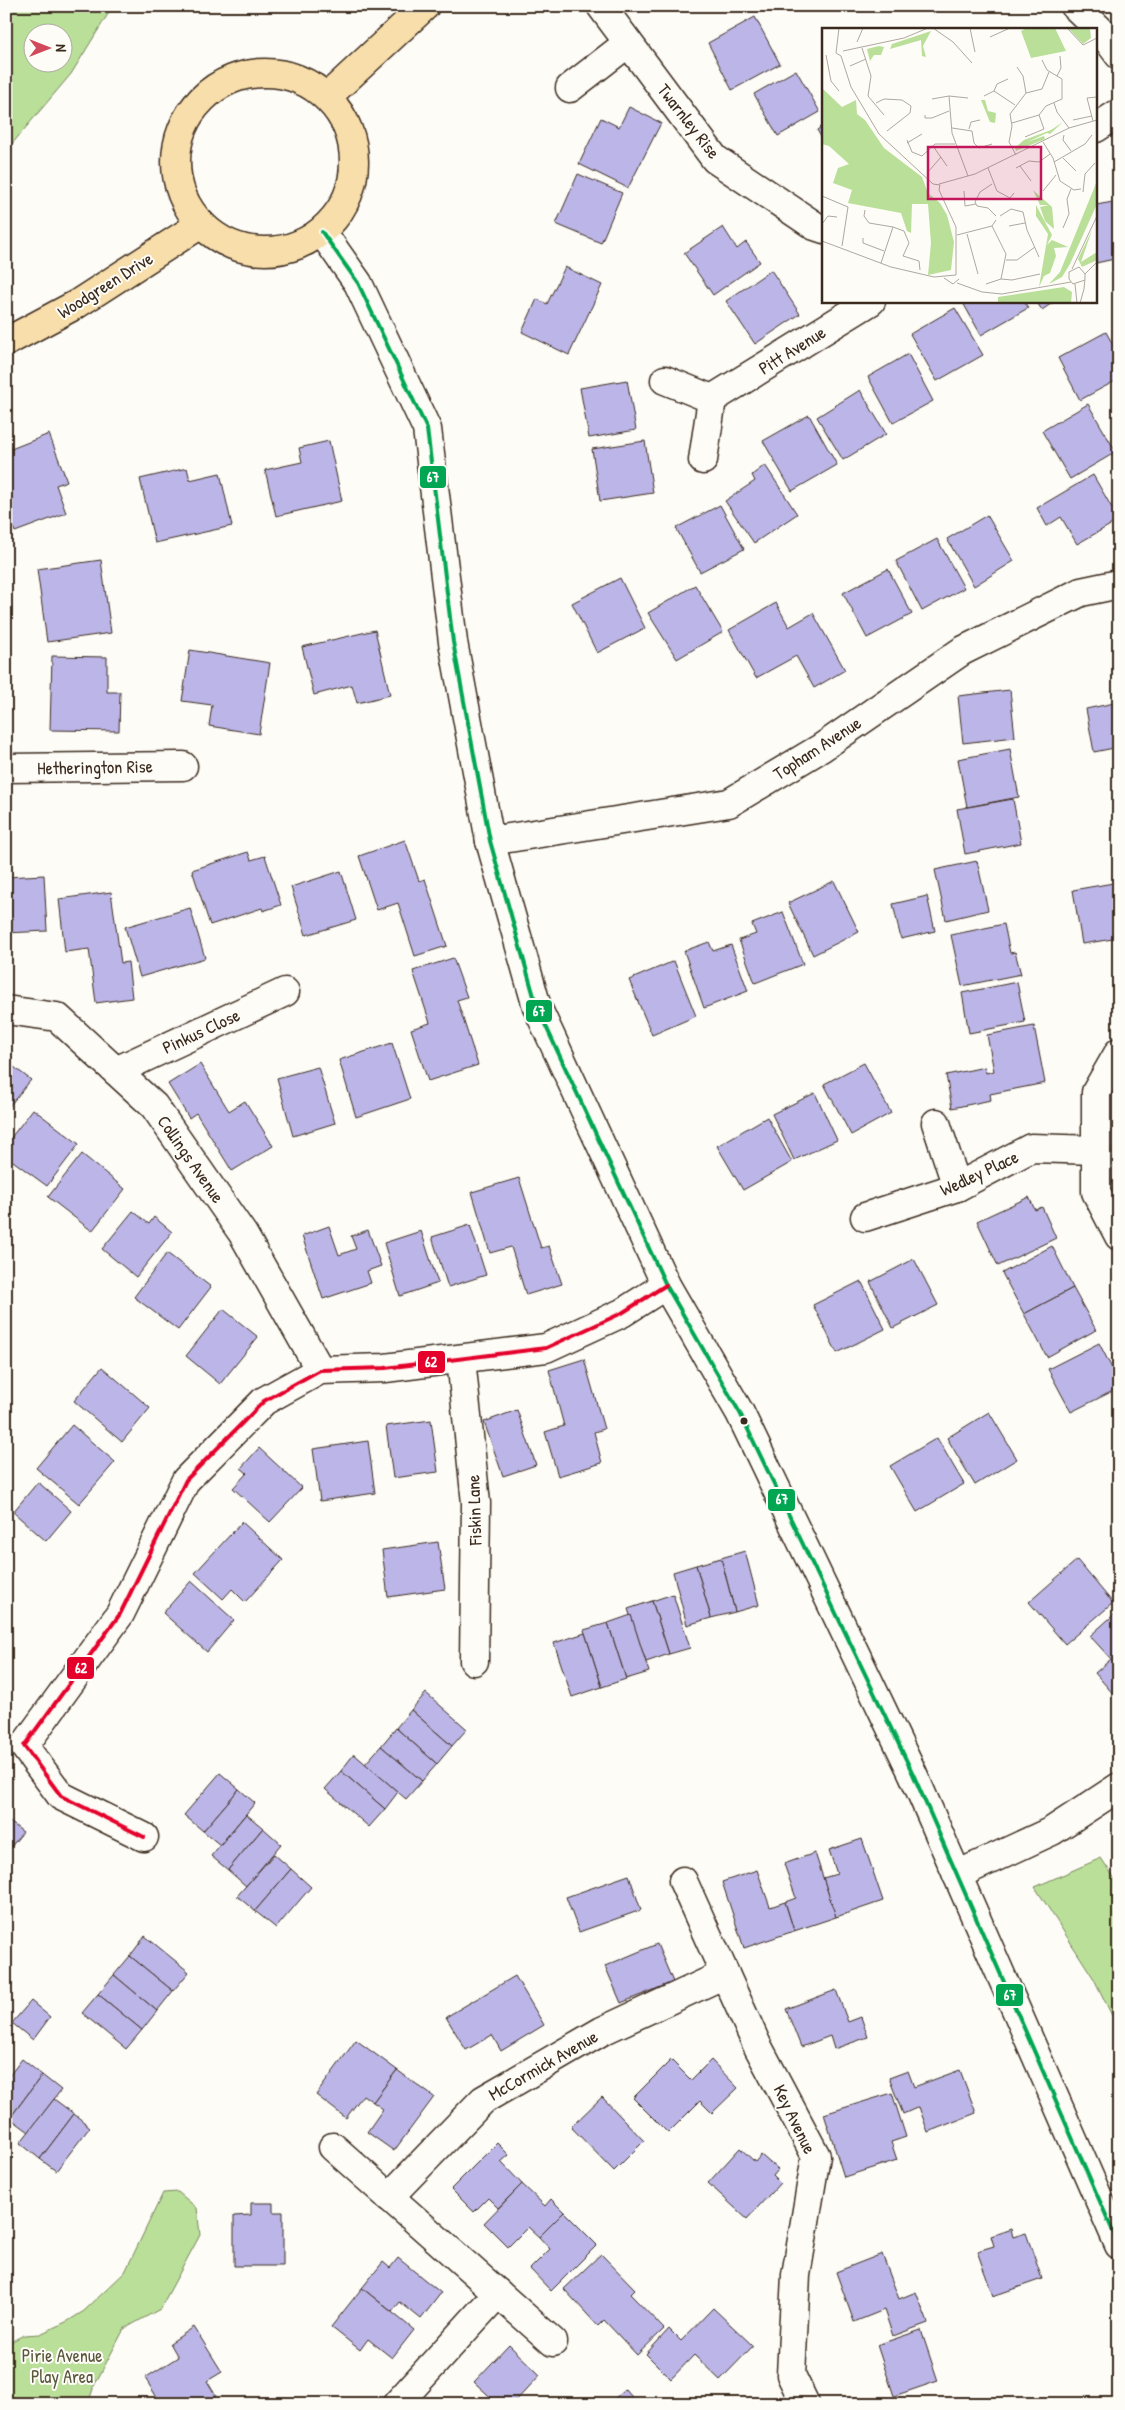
<svg xmlns="http://www.w3.org/2000/svg" width="1125" height="2410" font-family="'Patrick Hand',sans-serif">
<style>
.green{fill:#b9df99;stroke:#7a845c;fill-rule:evenodd}
.building{fill:#bcb6e8;stroke:#3b2a1e}
.lines{fill:none;stroke-linecap:round;stroke-linejoin:round}
.minor-casing{stroke:#3b2a1e;stroke-width:31}
.major-casing{stroke:#3b2a1e;stroke-width:31}
.minor{stroke:#fdfcf7;stroke-width:28}
.major{stroke:#f8deab;stroke-width:28}
.bus-1-casing{stroke:#fdfcf7;stroke-width:8}
.bus-2-casing{stroke:#fdfcf7;stroke-width:8}
.bus-1{stroke:#00a651;stroke-width:4}
.bus-2{stroke:#e4002b;stroke-width:4}
.bus-dot{fill:#3b2a1e;stroke:#fdfcf7;stroke-width:2}
.labels{text-anchor:middle;dominant-baseline:central;stroke-width:4;stroke-linejoin:round;paint-order:stroke}
.street-label{font-size:18px;fill:#3b2a1e;stroke:#fdfcf7}
.park-label{font-size:18px;fill:#5a573d;stroke:#fdfcf7}
.inset-road{fill:none;stroke:#afa8a0;stroke-width:1}
.view{fill:#c2185b;fill-opacity:0.15;stroke:#c2185b;stroke-width:2.5}
.inset-edge{fill:none;stroke:#3b2a1e;stroke-width:2.5}
.line-badge{stroke:#fdfcf7;stroke-width:2}
.badge-label{font-size:14px;text-anchor:middle;font-weight:bold;fill:#fff}
</style>
<rect width="100%" height="100%" fill="#fdfcf7"/>
<filter id="ink" filterUnits="userSpaceOnUse"><feTurbulence type="fractalNoise" baseFrequency=".02" numOctaves="2"/><feDisplacementMap in="SourceGraphic" scale="10" xChannelSelector="R" yChannelSelector="G"/><feConvolveMatrix kernelMatrix="1 2 1 2 8 2 1 2 1" color-interpolation-filters="sRGB"/></filter>
<g filter="url(#ink)">
<!-- green -->
<g class="green">
<path d="M6,6h107l-42,68 -65,77zM32,32h30v30h-30z"/>
<path d="M1101,1858l18,27v145l-25,-51 -59,-92z"/>
<path d="M178,2192l19,16 3,27 -40,74 -36,20 -30,57 -6,18h-82v-60l18,-9 16,-1 28,-13 16,-10 41,-39 38,-79z"/>
</g>
<!-- building -->
<g class="building">
<path d="M755,17l25,47 -48,26 -24,-47z"/>
<path d="M796,70l24,42 -42,24 -24,-42z"/>
<path d="M629,107l32,16 -33,65 -49,-24 22,-46 18,9z"/>
<path d="M824,125v17l-7,-12z"/>
<path d="M578,174l44,19 -21,50 -45,-19z"/>
<path d="M1119,201v57l-23,5v-58z"/>
<path d="M723,227l14,22 9,-7 14,20 -47,33 -29,-42z"/>
<path d="M565,267l37,18 -33,70 -47,-23 15,-33 10,5z"/>
<path d="M771,270l29,44 -45,30 -29,-43z"/>
<path d="M962,301h62l4,7 -47,27z"/>
<path d="M1036,301h19l-13,9z"/>
<path d="M955,308l28,47 -46,26 -27,-47z"/>
<path d="M1106,332l13,24v23l-39,21 -22,-42z"/>
<path d="M908,354l25,47 -40,22 -25,-46z"/>
<path d="M627,380l9,50 -47,8 -9,-50z"/>
<path d="M860,390l26,44 -43,26 -26,-43z"/>
<path d="M1088,404l28,48 -46,27 -28,-48z"/>
<path d="M809,415l28,50 -45,26 -29,-50z"/>
<path d="M49,434l18,47 -11,4 10,28 -51,19 -9,-22v-59z"/>
<path d="M329,441l13,60 -66,15 -11,-46 37,-8 -3,-14z"/>
<path d="M645,441l8,52 -53,8 -8,-52z"/>
<path d="M765,465l32,49 -43,29 -29,-42 30,-20 -3,-6z"/>
<path d="M187,468l3,12 30,-7 12,53 -77,17 -15,-64z"/>
<path d="M1093,475l26,45 -42,24 -16,-27 -14,9 -10,-18z"/>
<path d="M720,505l24,44 -44,23 -24,-44z"/>
<path d="M987,515l27,46 -40,25 -27,-47z"/>
<path d="M937,539l27,49 -42,23 -26,-50z"/>
<path d="M101,560l10,73 -64,9 -10,-73z"/>
<path d="M888,569l24,45 -45,24 -24,-45z"/>
<path d="M620,578l25,50 -48,25 -25,-50z"/>
<path d="M695,585l28,47 -46,27 -29,-46z"/>
<path d="M776,603l13,24 24,-14 32,57 -31,18 -18,-32 -40,22 -27,-48z"/>
<path d="M375,630l15,65 -33,8 -5,-18 -38,10 -12,-48z"/>
<path d="M190,650l80,13 -11,71 -50,-8 3,-21 -30,-4z"/>
<path d="M52,656l55,1v35h13l-1,39 -69,-1z"/>
<path d="M1010,690l5,47 -52,6 -5,-47z"/>
<path d="M1119,702v45l-25,5 -8,-43z"/>
<path d="M1010,749l9,48 -52,10 -9,-48z"/>
<path d="M1013,799l8,44 -56,11 -8,-45z"/>
<path d="M405,840l14,41 6,-2 22,67 -32,10 -17,-53 -21,7 -18,-54z"/>
<path d="M248,852l3,8 14,-4 16,49 -18,6 -1,-3 -52,17 -18,-55z"/>
<path d="M977,861l11,49 -42,10 -11,-50z"/>
<path d="M341,871l15,49 -50,15 -15,-48z"/>
<path d="M44,875l3,56 -41,2v-56z"/>
<path d="M834,881l25,51 -46,23 -25,-52z"/>
<path d="M1119,882v56l-37,6 -9,-54z"/>
<path d="M111,892l10,71 7,-1 4,36 -36,5 -7,-54 -24,3 -6,-53z"/>
<path d="M927,896l8,35 -34,8 -8,-35z"/>
<path d="M190,908l15,50 -65,19 -15,-50z"/>
<path d="M783,912l20,52 -48,19 -16,-43 17,-6 -4,-10z"/>
<path d="M1004,924l6,29 5,-1 6,22 -59,12 -11,-51z"/>
<path d="M709,942l4,9 18,-6 17,46 -44,17 -20,-57z"/>
<path d="M453,958l14,39 -10,3 21,65 -50,16 -17,-52 19,-6 -17,-52z"/>
<path d="M674,961l22,55 -44,19 -23,-55z"/>
<path d="M1017,982l8,40 -56,11 -7,-40z"/>
<path d="M1034,1026l11,57 -55,11 1,6 -39,8 -6,-33 39,-8 1,6 8,-2 -7,-36z"/>
<path d="M392,1043l18,56 -54,18 -17,-57z"/>
<path d="M6,1061l25,19 -25,30z"/>
<path d="M864,1063l27,50 -40,22 -27,-51z"/>
<path d="M200,1064l29,47 16,-10 28,45 -41,25 -36,-58 -7,5 -21,-34z"/>
<path d="M318,1067l17,56 -42,13 -16,-58z"/>
<path d="M815,1093l22,47 -43,20 -22,-46z"/>
<path d="M33,1109l46,35 -32,42 -41,-30v-12z"/>
<path d="M767,1117l25,45 -49,28 -26,-44z"/>
<path d="M82,1154l43,35 -33,42 -44,-34z"/>
<path d="M519,1178l22,70 8,-2 13,38 -36,11 -15,-48 -21,6 -18,-61z"/>
<path d="M1029,1197l6,13 7,-3 14,31 -58,28 -21,-45z"/>
<path d="M133,1211l16,13 5,-7 18,15 -36,45 -34,-28z"/>
<path d="M470,1225l16,50 -38,12 -16,-50z"/>
<path d="M329,1226l10,29 17,-6 -5,-13 17,-6 13,36 -14,5 4,12 -48,16 -21,-63z"/>
<path d="M421,1231l17,52 -38,13 -16,-53z"/>
<path d="M1052,1246l21,42 -49,26 -22,-41z"/>
<path d="M167,1253l44,34 -33,43 -44,-33z"/>
<path d="M914,1259l24,46 -45,23 -23,-46z"/>
<path d="M861,1281l24,48 -48,24 -24,-48z"/>
<path d="M1073,1288l23,42 -49,27 -23,-43z"/>
<path d="M223,1309l35,28 -38,47 -34,-28z"/>
<path d="M1099,1343l20,39v6l-48,24 -23,-43z"/>
<path d="M584,1359l20,70 -10,3 8,31 -44,13 -13,-44 19,-6 -15,-56z"/>
<path d="M102,1367l48,41 -28,34 -48,-41z"/>
<path d="M517,1410l19,55 -33,11 -19,-54z"/>
<path d="M989,1412l28,47 -42,26 -28,-47z"/>
<path d="M431,1420l7,52 -45,6 -7,-52z"/>
<path d="M72,1425l43,37 -36,42 -43,-36z"/>
<path d="M937,1438l27,46 -47,28 -27,-46z"/>
<path d="M368,1441l7,52 -55,8 -7,-52z"/>
<path d="M259,1448l43,40 -32,34 -37,-34 14,-15 -6,-5z"/>
<path d="M38,1482l33,29 -25,30 -33,-29z"/>
<path d="M242,1522l41,38 -38,42 -13,-13 -9,10 -28,-26z"/>
<path d="M438,1542l7,47 -57,8 -6,-47z"/>
<path d="M745,1551l14,54 -24,7 -14,-54z"/>
<path d="M721,1558l14,54 -24,6 -15,-53z"/>
<path d="M1077,1560l36,43 -48,41 -36,-42z"/>
<path d="M696,1565l15,53 -24,7 -14,-53z"/>
<path d="M191,1581l43,39 -27,32 -44,-39z"/>
<path d="M673,1594l17,54 -21,6 -17,-53z"/>
<path d="M652,1601l17,53 -23,8 -18,-53z"/>
<path d="M1119,1610v83l-4,3 -20,-23 16,-14 -21,-23z"/>
<path d="M631,1615l18,57 -23,7 -18,-56z"/>
<path d="M608,1623l18,56 -24,8 -18,-57z"/>
<path d="M585,1633l17,54 -30,10 -18,-54z"/>
<path d="M426,1693l41,36 -15,17 -41,-36z"/>
<path d="M411,1710l41,36 -15,18 -41,-36z"/>
<path d="M396,1728l41,36 -15,17 -41,-35z"/>
<path d="M381,1746l41,35 -16,18 -41,-35z"/>
<path d="M354,1754l44,38 -13,17 -44,-38z"/>
<path d="M341,1771l44,38 -16,18 -44,-38z"/>
<path d="M220,1773l19,16 -36,42 -19,-16z"/>
<path d="M239,1789l16,14 -35,42 -17,-14z"/>
<path d="M246,1814l17,14 -35,42 -17,-14z"/>
<path d="M6,1819l17,13 -17,21z"/>
<path d="M263,1828l18,16 -35,42 -18,-16z"/>
<path d="M862,1839l21,62 -47,16 -13,-39 14,-4 -8,-24z"/>
<path d="M815,1853l21,64 -42,14 -9,-29 11,-4 -12,-34z"/>
<path d="M274,1854l17,15 -36,42 -18,-15z"/>
<path d="M291,1869l20,18 -35,41 -21,-17z"/>
<path d="M757,1870l13,37 15,-5 9,29 -50,17 -22,-66z"/>
<path d="M629,1875l12,35 -62,22 -13,-35z"/>
<path d="M145,1936l44,36 -16,19 -43,-35z"/>
<path d="M657,1944l16,38 -52,21 -16,-37z"/>
<path d="M130,1956l43,35 -16,20 -43,-36z"/>
<path d="M114,1975l43,36 -15,19 -44,-36z"/>
<path d="M515,1976l29,49 -43,26 -9,-16 -26,15 -20,-33z"/>
<path d="M836,1990l12,32 13,-5 7,20 -34,12 -4,-13 -29,11 -15,-38z"/>
<path d="M98,1994l44,36 -16,19 -44,-36z"/>
<path d="M31,2001l19,16 -17,23 -21,-17z"/>
<path d="M356,2040l41,30 -24,32 -10,-7 -17,23 -30,-23z"/>
<path d="M22,2059l20,16 -32,43 -4,-3v-35z"/>
<path d="M671,2060l20,20 20,-20 27,28 -26,25 -12,-12 -32,32 -35,-35z"/>
<path d="M397,2070l37,27 -40,54 -27,-19 16,-23 -10,-7z"/>
<path d="M960,2070l16,43 -48,19 -9,-25 -16,7 -14,-36 19,-7 6,16z"/>
<path d="M42,2075l19,15 -32,42 -19,-14z"/>
<path d="M892,2093l14,44 -15,5 6,18 -53,17 -20,-63z"/>
<path d="M602,2097l42,44 -30,30 -43,-44z"/>
<path d="M54,2099l20,15 -34,45 -20,-16z"/>
<path d="M74,2114l16,13 -34,44 -16,-12z"/>
<path d="M497,2143l12,12 -8,7 21,22 -24,24 -10,-10 -14,14 -23,-23z"/>
<path d="M740,2148l15,14 6,-7 17,15 -5,6 7,7 -33,36 -39,-36z"/>
<path d="M522,2184l23,22 6,-7 13,13 -25,25 -11,-10 -20,20 -24,-24z"/>
<path d="M251,2203h22v9h10v54h-49v-50l17,-1z"/>
<path d="M564,2212l33,33 -46,46 -21,-22 20,-20 -11,-12z"/>
<path d="M1011,2229l2,8 13,-4 16,46 -49,17 -16,-45 17,-5 -3,-10z"/>
<path d="M601,2254l34,35 -5,5 34,35 -27,26 -33,-35 -6,6 -34,-37z"/>
<path d="M882,2254l17,45 17,-7 12,31 -35,13 -9,-26 -30,12 -18,-50z"/>
<path d="M398,2258l43,35 -20,26 -21,-17 -8,10 -30,-24 21,-26 7,6z"/>
<path d="M362,2288l52,42 -22,28 -24,-19 -8,11 -29,-23z"/>
<path d="M713,2308l40,38 -33,34 -26,-25 -23,24 -25,-25 23,-25 12,12z"/>
<path d="M194,2327l28,45 -15,9 9,15 -12,8h-43l-16,-26 33,-21 -8,-14z"/>
<path d="M921,2330l17,51 -44,15 -17,-51z"/>
<path d="M509,2345l31,30 -27,29h-15l-24,-22z"/>
<path d="M625,2389l13,15h-29z"/>
</g>
<g class="lines">
<defs>
<g id="minor">
<path d="M601,6l114,153 100,67 9,3"/>
<path d="M1075,6l26,25 18,24"/>
<path d="M570,88l58,-45"/>
<path d="M1096,128l23,-15"/>
<path d="M322,232l36,51 69,146 26,213 37,199 47,166 129,278 74,128 173,361 206,471"/>
<path d="M665,380l47,19 -9,61"/>
<path d="M712,399l159,-98"/>
<path d="M6,768l177,-2"/>
<path d="M490,841l239,-38 92,-55 141,-97 119,-59 38,-8"/>
<path d="M6,1010l51,7 97,89 89,128 77,136"/>
<path d="M1119,1052l-23,40v100l23,44"/>
<path d="M116,1071l169,-79"/>
<path d="M936,1123l21,64"/>
<path d="M865,1217l92,-30 74,-39 65,2"/>
<path d="M461,1359l15,144 -2,158"/>
<path d="M144,1837l-83,-41 -37,-50 96,-132 66,-134 78,-79 56,-31 65,-2 161,-20 76,-35 44,-28"/>
<path d="M957,1875l95,-44 67,-44"/>
<path d="M683,1881l74,164 59,111 -20,119 -5,100 14,29"/>
<path d="M333,2147l220,195"/>
<path d="M389,2197l94,-97 119,-69 123,-57"/>
<path d="M397,2404l101,-111"/>
</g>
<g id="major">
<circle cx="265" cy="162" r="89"/>
<path d="M327,97l98,-91"/>
<path d="M6,342l71,-38 124,-80"/>
</g>
</defs>
<!-- minor casing -->
<use href="#minor" class="minor-casing"/>
<!-- major casing -->
<use href="#major" class="major-casing"/>
<!-- minor -->
<use href="#minor" class="minor"/>
<!-- major -->
<use href="#major" class="major"/>
<defs>
<path id="bus-1" d="M322,232l36,51 69,146 26,213 37,199 47,166 129,278 74,128 173,361 206,471"/>
<path id="bus-2" d="M144,1837l-83,-41 -37,-50 96,-132 66,-134 78,-79 56,-31 65,-2 161,-20 76,-35 44,-28"/>
</defs>
<!-- bus-1 casing -->
<use href="#bus-1" class="bus-1-casing"/>
<!-- bus-2 casing -->
<use href="#bus-2" class="bus-2-casing"/>
<!-- bus-1 -->
<use href="#bus-1" class="bus-1"/>
<!-- bus-2 -->
<use href="#bus-2" class="bus-2"/>
</g>
</g>
<!-- markers -->
<circle class="bus-dot" cx="744" cy="1421" r="4.5"/>
<g class="labels">
<!-- street labels -->
<g class="street-label">
<text transform="translate(689 121) rotate(52)">Twarnley Rise</text>
<text transform="translate(105 285) rotate(-32)">Woodgreen Drive</text>
<text transform="translate(792 350) rotate(-32)">Pitt Avenue</text>
<text transform="translate(817 748) rotate(-33)">Topham Avenue</text>
<text transform="translate(95 767) rotate(-1)">Hetherington Rise</text>
<text transform="translate(201 1031) rotate(-25)">Pinkus Close</text>
<text transform="translate(191 1159) rotate(55)">Collings Avenue</text>
<text transform="translate(979 1173) rotate(-25)">Wedley Place</text>
<text transform="translate(474 1510) rotate(-92)">Fiskin Lane</text>
<text transform="translate(543 2065) rotate(-30)">McCormick Avenue</text>
<text transform="translate(795 2119) rotate(64)">Key Avenue</text>
</g>
<!-- park labels -->
<g class="park-label">
<text x="62" y="2355">Pirie Avenue<tspan x="62" dy="21">Play Area</tspan></text>
</g>
</g>
<!-- overview -->
<g transform="translate(822 28)">
<rect width="275" height="275" fill="#fdfcf7"/>
<path d="M205,0h28l11,23 -35,7 -10,-27zM246,0h22l1,10 -8,6zM109,3l-8,15 3,11 -4,-1 -1,-16 -31,9 2,-5zM57,18l5,1 -3,8h-7l-4,6 -3,-12zM0,60l20,19 14,-7 1,14 8,6 19,28 38,29 6,16 12,10 7,12 7,27 -3,28 -23,5 3,-32 -3,-39h-16l-1,29 -4,-2 -6,-18 -53,-10 4,-13 -19,-7 5,-15 11,-4 -20,-18 -7,-2zM159,72h4l3,11 8,2 -1,10 -5,-1zM241,94l-13,12 -3,-1 -20,9 17,-6 1,3 -29,12 -1,-3 9,-8 27,-10zM275,153v23l-27,60 -8,13 -13,7 11,-12zM211,162l19,17 2,22 -9,-8 -5,-14 9,-2h-9zM214,177l16,30 -5,10 5,-5 16,7 -14,1 2,8 -6,17 -6,3 -5,11 9,-53 -12,-18zM270,202l-11,32 16,-10v8l-15,7 -4,-8zM242,259l8,5 -1,11h-73v-6z" fill="#b9df99"/>
<path class="inset-road" d="M17,0l-3,25 5,3M111,0l20,14 19,21M148,0l5,24M245,0l16,17 14,-7M168,9l20,-9M35,14l6,-14M40,20l9,28 -3,20 16,19M21,23l61,-13 24,-10M4,27l5,26 8,10M19,28l10,31 28,47 54,50M28,38l16,-7M235,48l4,-8 -1,-12M172,63l3,-7 11,-5M204,65l16,-4 7,-17M127,68l3,37 16,43M162,68l10,-5 21,14M110,71l17,-3 19,2M54,75l8,-4 18,1 9,6 -1,7 -23,18M232,75l3,9 12,16M103,87v3h7l17,-7M251,92l19,-4M271,93l-6,-23 10,-1M190,95l27,-8 7,-9 16,-7v-20l-15,-9 -5,-10M130,100l20,3 2,12 5,5 13,-4M147,101l2,-7 9,-2M242,107l-1,5 8,11M203,109l19,-8 -5,-14M85,112l5,12 10,4 13,-12h20M221,114l10,16 7,23 14,9 7,-1M85,115l15,-9M111,118l14,20M194,127l-7,-13 3,-16 -2,-12 16,-21 -3,-17 -6,-9M241,130l13,13M232,134l31,-18 7,-9M198,138l11,15M166,140l9,23 13,7 4,-5M194,140l13,-7 10,1 11,-8M106,144l13,-15M111,156l7,1 -1,5 17,37v48M117,156l36,-10 94,-46 28,-8M170,156l-12,8 -5,10 2,4 11,2 8,8M142,163l1,15 11,-2M221,163l13,-16M261,164l2,-18 10,-11M0,168l26,11 -6,39M43,182l-1,6 5,7 24,4 -12,36M178,188l11,-7 12,3 4,18 12,27M0,196l6,-8 9,1M170,198l14,28 -5,25 11,1 28,-6M187,198l16,-3M71,199l11,4 5,12 -6,13 16,5 1,9M241,200l6,-14 -2,-15 4,-10M145,206l11,40M135,207l35,-9 4,-6M41,210v5l21,8M0,213l69,26 43,10 22,-2M184,232h11l18,-13M250,241l25,-53M263,246l12,-12M122,250l9,6 6,-5M135,255l25,9 20,2 69,-12M164,256l15,-5M253,256l2,19M258,275l4,-14 1,-11v-4l-6,-7 -10,5v7l4,5 12,-4"/>
<path class="view" d="M106,119h113v52h-113z"/>
<rect width="275" height="275" class="inset-edge"/>
</g>
<g class="line-badge">
<rect x="419" y="465" width="28" height="24" rx="5" fill="#00a651"/>
<rect x="525" y="999" width="28" height="24" rx="5" fill="#00a651"/>
<rect x="417" y="1350" width="29" height="24" rx="5" fill="#e4002b"/>
<rect x="767" y="1488" width="29" height="24" rx="5" fill="#00a651"/>
<rect x="66" y="1656" width="29" height="24" rx="5" fill="#e4002b"/>
<rect x="995" y="1983" width="29" height="24" rx="5" fill="#00a651"/>
</g>
<g class="badge-label">
<text x="433" y="482">67</text>
<text x="539" y="1016">67</text>
<text x="431" y="1367">62</text>
<text x="782" y="1504">67</text>
<text x="81" y="1673">62</text>
<text x="1010" y="2000">67</text>
</g>
<!-- margin -->
<rect width="1125" height="2410" fill="none" stroke="#fdfcf7" stroke-width="25"/>
<rect x="12" y="12" width="1100" height="2385" fill="none" stroke="#3b2a1e" stroke-width="2" filter="url(#ink)"/>
<!-- north arrow -->
<g transform="translate(48 48) rotate(90)"><circle r="24" fill="#fdfcf7" stroke="#afa8a0"/>
<path d="M0-4L9 19L0 12L-9 19Z" fill="#d1495b"/>
<text y="-8" font-size="14" font-weight="bold" text-anchor="middle" fill="#3b2a1e">N</text>
</g>
</svg>
